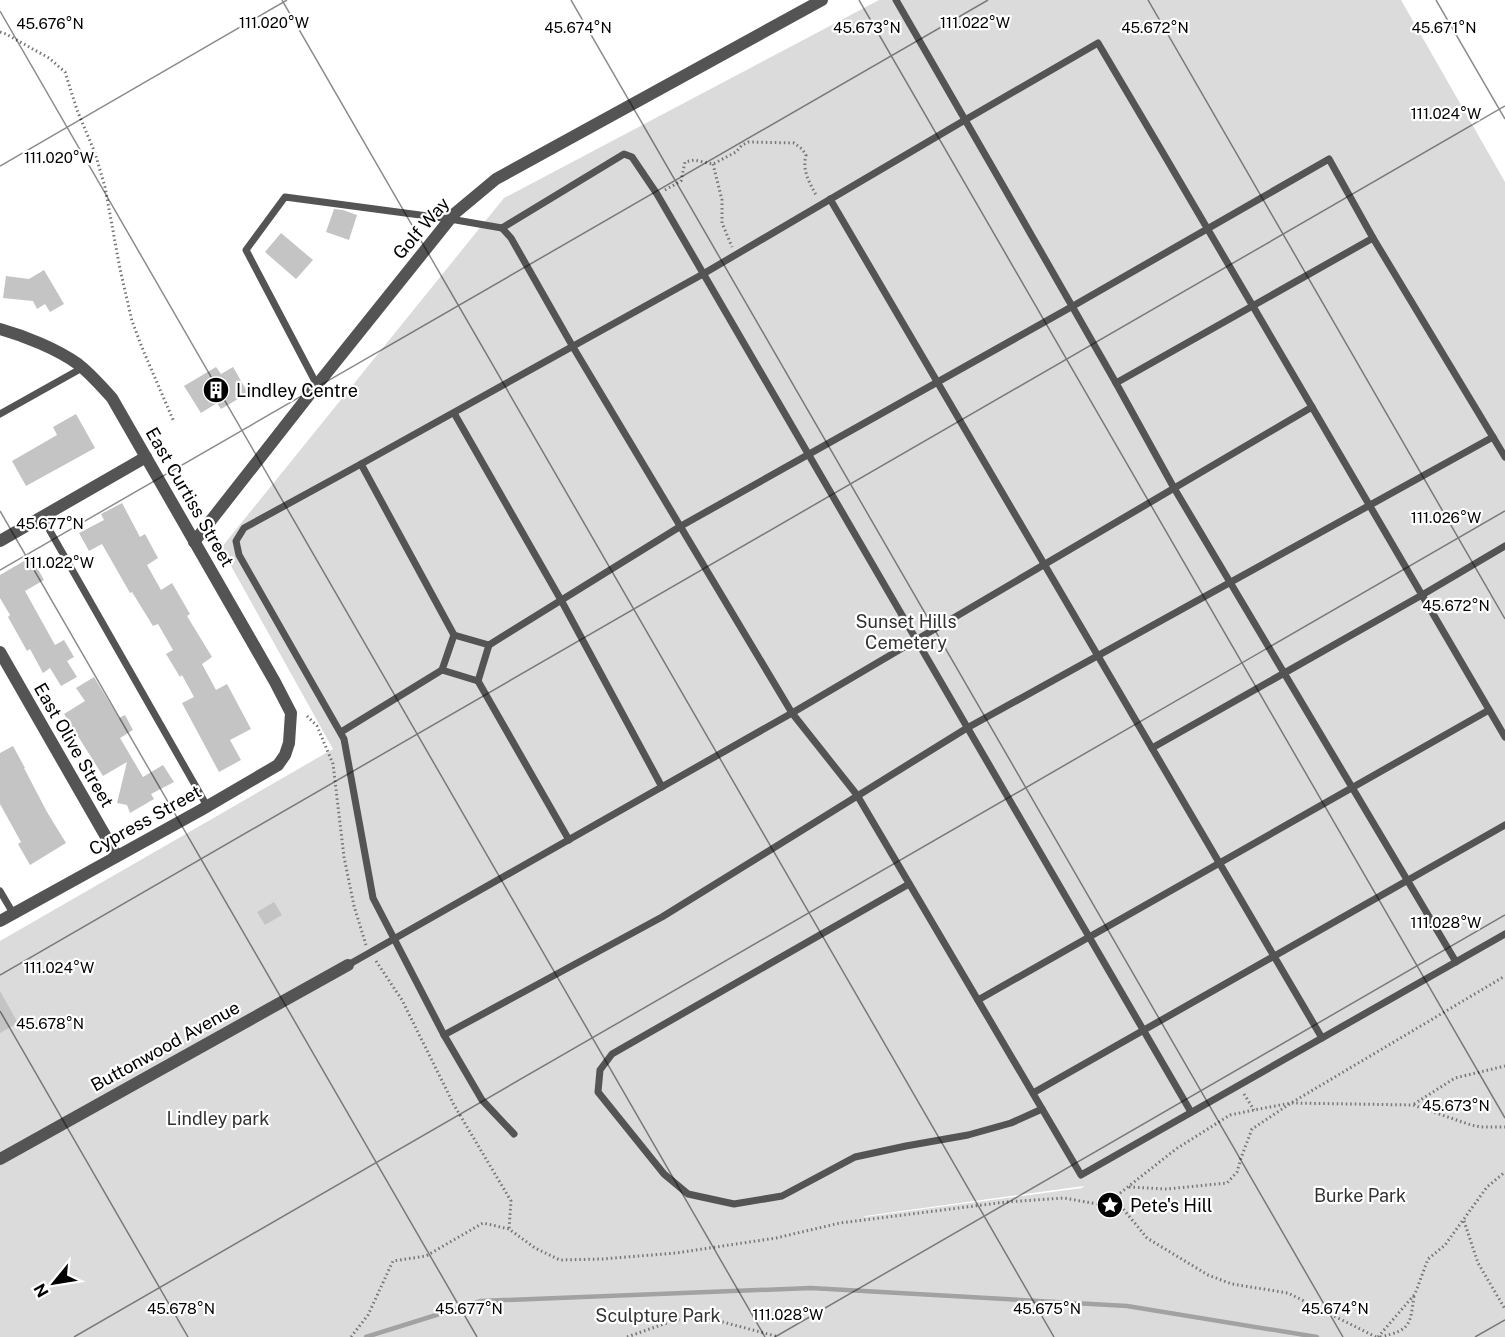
<svg xmlns="http://www.w3.org/2000/svg" width="1505" height="1337" font-family="'Public Sans',sans-serif">
<style>
.green{fill:#dbdbdb;fill-rule:evenodd}
.lines{fill:none;stroke-linecap:round;stroke-linejoin:round}
.stream{stroke:#a2a2a2;stroke-width:4.5}
.building{fill:#c4c4c4}
.path{stroke:#767676;stroke-width:3;stroke-dasharray:1.5 3;stroke-linecap:butt}
.service{stroke:#545454;stroke-width:7}
.minor{stroke:#545454;stroke-width:12}
.ticks{fill:none;stroke:#000;stroke-width:1.5;stroke-opacity:0.45}
.labels{text-anchor:middle;dominant-baseline:central;stroke-width:4.5;stroke-linejoin:round;paint-order:stroke}
.street-label{font-size:18px;fill:#000;stroke:#fff}
.poi-label{font-size:18px;fill:#000;stroke:#fff;text-anchor:start}
.park-label{font-size:18px;fill:#323232;stroke:#fff}
.ticks-label{font-size:15px;text-anchor:middle;fill:#000;stroke:#fff;stroke-width:4.5;stroke-linejoin:round;paint-order:stroke}
</style>
<rect width="100%" height="100%" fill="#fff"/>
<!-- green -->
<path class="green" d="M879,0h522l104,182v1155h-1505v-396l333,-192 -112,-201 283,-350zM1084,1186l-2,2 -218,29 1,-1z"/>
<g class="lines">
<!-- stream -->
<path class="stream" d="M366,1337l115,-36 330,-13 316,18 190,31"/>
</g>
<!-- building -->
<g class="building">
<path d="M334,209l9,1 14,5 -8,25 -23,-8z"/>
<path d="M281,233l32,27 -17,19 -31,-27z"/>
<path d="M44,270l20,34 -14,8 -5,-8 -8,5 -4,-8 -30,-3 3,-22 23,3z"/>
<path d="M216,367l5,7 12,-7 15,26 -27,16 -4,-6 -16,10 -17,-27z"/>
<path d="M76,414l19,34 -69,38 -14,-25 45,-26 -4,-8z"/>
<path d="M122,503l18,34 5,-3 13,24 -11,7 14,25 11,-7 18,31 -3,2 25,41 -10,7 14,26 11,-6 24,45 -21,11 11,20 -22,12 -37,-69 12,-6 -12,-22 -2,2 -14,-23 7,-4 -15,-26 -5,2 -21,-34 -2,1 -28,-49 -13,7 -10,-18 25,-13 -3,-6z"/>
<path d="M31,557l13,23 -19,11 30,54 9,-5 10,17 -7,4 10,16 -16,9 -11,-18 -7,5 -13,-24 -3,2 -19,-34 2,-2 -10,-17v-23z"/>
<path d="M94,677l25,41 6,-3 8,15 -13,8 23,39 20,-12 11,17 -23,12 3,5 -24,14 -3,-8 -10,-2 10,-41 -24,14 -39,-62 21,-13 -9,-13z"/>
<path d="M13,746l12,22h-1l23,44 19,31 -36,22 -12,-21 3,-2 -21,-38v-51z"/>
<path d="M274,902l8,13 -17,10 -8,-13z"/>
<path d="M0,991l18,32 -18,10z"/>
</g>
<g class="lines">
<!-- path -->
<g class="path">
<path d="M0,32l6,2 43,24 16,14 12,38 18,43 10,34 15,82 12,52 11,29 31,72"/>
<path d="M713,164l9,36v23l10,24"/>
<path d="M665,190l16,-9 4,-19 9,-2 19,4 23,-12 6,-7 7,-3 45,1 8,6 4,6c-4,15 3,27 10,40"/>
<path d="M307,716l10,10 16,38 11,93 10,49 12,39"/>
<path d="M376,961l26,39 52,105 57,96 -2,28"/>
<path d="M1244,1094l10,16"/>
<path d="M1414,1104l41,-26 50,-12"/>
<path d="M1129,1187l38,2 60,-6 10,-11 4,-14 11,-29 39,-26 214,-127"/>
<path d="M1464,1221l14,42 27,46"/>
<path d="M351,1337l17,-22 25,-54 33,-5 57,-33 26,6 26,19 25,12 42,-1 74,-6 100,-15 64,-15 166,-21 58,-4 33,6 18,-7"/>
<path d="M627,1337l48,-17 29,-3 75,20"/>
<path d="M1376,1337l-88,-44 -56,-9 -24,-9 -61,-37 -23,-28 -9,-13 61,-48 54,-34 24,-5 37,-7 122,2 58,20 10,2h24"/>
<path d="M1378,1337l37,-43 13,-35 17,-14 42,-58 18,-15"/>
<path d="M1380,1337c31,-7 30,-12 34,-41"/>
</g>
<!-- service -->
<g class="service">
<path d="M896,0c74,128 147,255 220,383l257,-145 -44,-79 -256,147 -392,220 -192,119 -35,-10 -93,-171 342,-190 262,-154 133,-77c72,121 143,243 214,364"/>
<path d="M830,199l492,839"/>
<path d="M1373,238l132,219"/>
<path d="M1116,383l58,105 282,474"/>
<path d="M317,385l-71,-135 39,-53 165,22 52,9 122,-74 8,3 25,37 534,918"/>
<path d="M454,413l107,187 101,187"/>
<path d="M0,414l82,-46"/>
<path d="M361,464l-117,64 -8,13 3,14 105,184 29,159 71,137 38,65 32,34"/>
<path d="M42,517l165,289"/>
<path d="M454,635l-12,35 36,11 11,-36"/>
<path d="M478,681l91,159"/>
<path d="M341,732l101,-62"/>
<path d="M1505,737l-193,-330 -520,306 65,82 224,380 424,-241"/>
<path d="M1152,748l270,-153 83,-49"/>
<path d="M909,884l-297,170 -12,16 -2,22 66,82 24,20 46,10 48,-8 73,-39 51,-11 62,-11 43,-12 31,-14"/>
<path d="M0,891l13,22"/>
<path d="M348,965l444,-252 -219,-366 -62,-109 -9,-10"/>
<path d="M978,1000l511,-290"/>
<path d="M444,1035l218,-118 305,-189 526,-291"/>
<path d="M1033,1093l472,-268"/>
</g>
<!-- minor -->
<g class="minor">
<path d="M0,329c25,7 57,20 78,35 13,10 23,22 34,34l163,284 16,31 -2,30 -4,12 -7,10 -77,45 -201,111"/>
<path d="M0,541l146,-84"/>
<path d="M194,542l123,-157 137,-171 42,-35 326,-179"/>
<path d="M0,652l117,204"/>
<path d="M0,1159l348,-194"/>
</g>
</g>
<!-- ticks -->
<path class="ticks" d="M282,0l772,1337M571,0l772,1337M859,0l646,1118M1148,0l357,619M1436,0l69,119M0,11l765,1326M0,166l287,-166M0,511l477,826M0,570l988,-570M0,975l1505,-869M0,1011l188,326M74,1337l1431,-826M775,1337l730,-422M1475,1337l30,-17"/>
<!-- icons -->
<defs>
<symbol id="building-disc" viewBox="-11 -11 22 22"><circle r="9.5" fill="#000" stroke="#fff"/><path d="M-4-6H4V6H1V3H-1V6H-4ZM-2.5-4.3h1.7v1.8h-1.7ZM.8-4.3h1.7v1.8H.8ZM-2.5-1h1.7V.8h-1.7ZM.8-1h1.7V.8H.8Z" fill="#fff"/></symbol>
<symbol id="sight-disc" viewBox="-11 -11 22 22"><circle r="9.5" fill="#000" stroke="#fff"/><path d="M0-6L1.8-2.2L6-1.7L2.9 1.2L3.7 5.4L0 3.3L-3.7 5.4L-2.9 1.2L-6-1.7L-1.8-2.2Z" fill="#fff"/></symbol>
</defs>
<g fill-rule="evenodd">
<use href="#building-disc" x="201" y="375" width="30" height="30"/>
<use href="#sight-disc" x="1095" y="1190" width="30" height="30"/>
</g>
<g class="labels">
<!-- street labels -->
<g class="street-label">
<text transform="translate(421 228) rotate(-49)">Golf Way</text>
<text transform="translate(190 497) rotate(60)">East Curtiss Street</text>
<text transform="translate(74 745) rotate(60)">East Olive Street</text>
<text transform="translate(145 820) rotate(-29)">Cypress Street</text>
<text transform="translate(165 1046) rotate(-29)">Buttonwood Avenue</text>
</g>
<!-- poi labels -->
<g class="poi-label">
<text x="236" y="390">Lindley Centre</text>
<text x="1130" y="1205">Pete's Hill</text>
</g>
<!-- park labels -->
<g class="park-label">
<text x="906" y="621">Sunset Hills<tspan x="906" dy="21">Cemetery</tspan></text>
<text x="218" y="1118">Lindley park</text>
<text x="1360" y="1195">Burke Park</text>
<text x="658" y="1315">Sculpture Park</text>
</g>
</g>
<g class="ticks-label">
<text x="274" y="28">111.020°W</text>
<text x="975" y="28">111.022°W</text>
<text x="50" y="29">45.676°N</text>
<text x="867" y="33">45.673°N</text>
<text x="1155" y="33">45.672°N</text>
<text x="578" y="33">45.674°N</text>
<text x="1444" y="33">45.671°N</text>
<text x="1446" y="119">111.024°W</text>
<text x="59" y="163">111.020°W</text>
<text x="1446" y="523">111.026°W</text>
<text x="50" y="529">45.677°N</text>
<text x="59" y="568">111.022°W</text>
<text x="1456" y="611">45.672°N</text>
<text x="1446" y="928">111.028°W</text>
<text x="59" y="973">111.024°W</text>
<text x="50" y="1029">45.678°N</text>
<text x="1456" y="1111">45.673°N</text>
<text x="181" y="1314">45.678°N</text>
<text x="469" y="1314">45.677°N</text>
<text x="1047" y="1314">45.675°N</text>
<text x="1335" y="1314">45.674°N</text>
<text x="788" y="1320">111.028°W</text>
</g>
<!-- north arrow -->
<g transform="translate(54 1283) rotate(240)" stroke="#ffffff" stroke-width="4.5" paint-order="stroke">
<path d="M0-4.5L10 22L0 15L-10 22Z" fill="#000000"/>
<text y="-9" font-size="16" font-weight="bold" text-anchor="middle" fill="#000000">N</text>
</g>
</svg>
